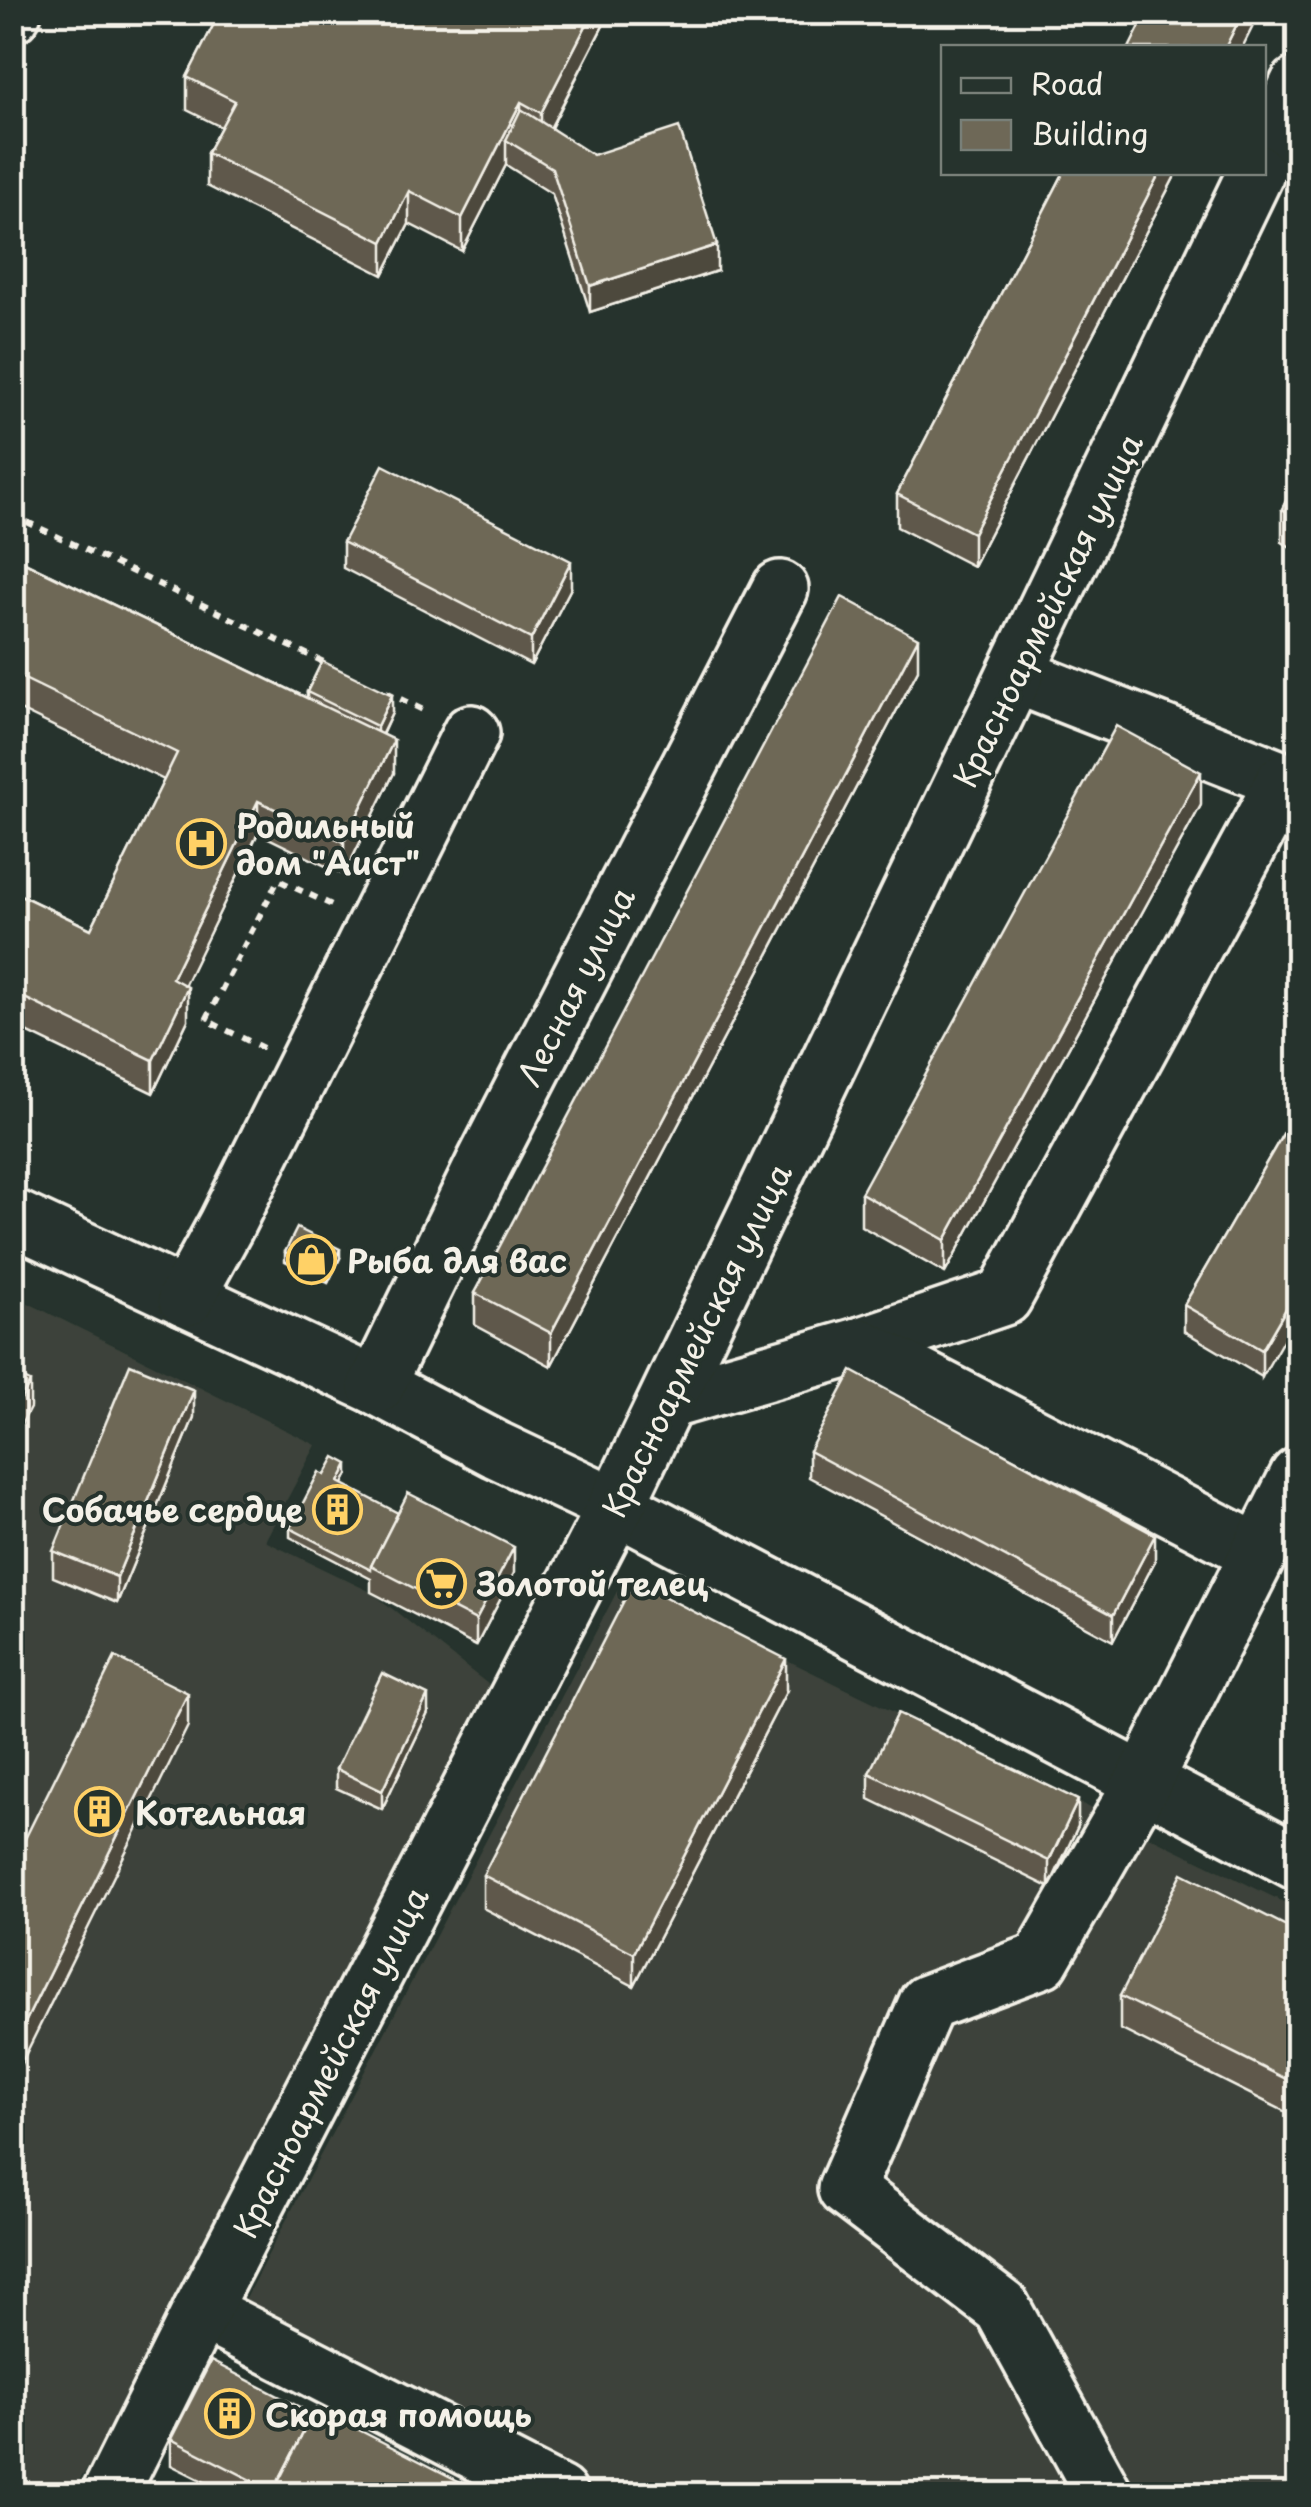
<svg xmlns="http://www.w3.org/2000/svg" width="1311" height="2507" font-family="'Playpen Sans',sans-serif">
<style>
.built{fill:#3c433a}
.lines{fill:none;stroke-linecap:round;stroke-linejoin:round}
.minor-casing{stroke:#f4f1e8;stroke-width:62}
.path{stroke:#f4f1e8;stroke-width:6;stroke-dasharray:8 8;stroke-linecap:butt}
.minor{stroke:#26332d;stroke-width:55}
.wall{fill:#5f594b;stroke:#f4f1e8;stroke-width:2.5}
.shaded-wall{fill:#4d493d;stroke:#f4f1e8;stroke-width:2.5}
.building{fill:#6e6857;stroke:#f4f1e8;stroke-width:2.5}
.labels{text-anchor:middle;dominant-baseline:central;stroke-width:8;stroke-linejoin:round;paint-order:stroke}
.street-label{font-size:32px;fill:#f4f1e8;stroke:#26332d}
.poi-label{font-size:32px;font-weight:bold;fill:#f4f1e8;stroke:#26332d;text-anchor:start}
</style>
<rect width="100%" height="100%" fill="#26332d"/>
<filter id="ink" filterUnits="userSpaceOnUse"><feTurbulence type="fractalNoise" baseFrequency=".01" numOctaves="2"/><feDisplacementMap in="SourceGraphic" scale="20" xChannelSelector="R" yChannelSelector="G"/><feConvolveMatrix kernelMatrix="1 2 1 2 8 2 1 2 1" color-interpolation-filters="sRGB"/></filter>
<g filter="url(#ink)">
<!-- built -->
<g class="built">
<path d="M12,1295l304,150 -51,96 106,51 118,93 -368,734 -51,75h-58z"/>
<path d="M623,1580l675,329v585h-693l-367,-182z"/>
</g>
<g class="lines">
<defs>
<g id="minor">
<path d="M12,14l1,-2"/>
<path d="M1264,158l34,-73"/>
<path d="M1015,675l283,111"/>
<path d="M12,1217l364,169 121,64 119,56 682,356"/>
<path d="M186,1298l40,-73 245,-492"/>
<path d="M859,1346l145,-49 280,-516"/>
<path d="M376,1386l107,-220 297,-577"/>
<path d="M667,1401l192,-55 400,207"/>
<path d="M201,2311l358,183"/>
<path d="M110,2494l91,-183 415,-805 640,-1334"/>
<path d="M1104,2494l-102,-186 -156,-119 81,-186 114,-43 103,-180 154,-304"/>
</g>
</defs>
<!-- minor casing -->
<use href="#minor" class="minor-casing"/>
<!-- path -->
<g class="path">
<path d="M12,515l318,150"/>
<path d="M386,692l43,21"/>
<path d="M263,1048l-57,-28 72,-140 56,26"/>
</g>
<!-- minor -->
<use href="#minor" class="minor"/>
</g>
<!-- wall -->
<g class="wall">
<path d="M220,12h390l-59,116 166,143 -127,41 -38,-118 -46,-29 -44,86 -53,-27 -26,51 -176,-89v-33l14,-26 -34,-17v-33z"/>
<path d="M1064,172h113l-204,394 -76,-39v-33z"/>
<path d="M1298,477v74l-16,-9v-33z"/>
<path d="M343,542l228,46 -40,77 -188,-97z"/>
<path d="M12,556l295,142v-6l85,21 -10,22 12,38 -50,102 -86,-42 -74,152 4,35 -35,73 -141,-68v-134l79,38 73,-149 -152,-74z"/>
<path d="M918,670l-367,696 -76,-41v-32z"/>
<path d="M1201,805l-256,468 -84,-47v-33z"/>
<path d="M1298,1108l-36,269 -78,-46v-26z"/>
<path d="M285,1252l55,6 -12,25 -43,-22z"/>
<path d="M194,1417l-77,186 -64,-26v-26z"/>
<path d="M809,1451l346,110 -42,80 -304,-164z"/>
<path d="M348,1474l-6,11 172,88 -38,73 -105,-54v-13l-81,-42v-9l35,-53z"/>
<path d="M786,1692l-152,294 -151,-78v-33z"/>
<path d="M428,1713l-46,96 -46,-21v-19z"/>
<path d="M869,1773l209,53 -29,61 -180,-88z"/>
<path d="M1298,1932v186l-178,-89v-33z"/>
<path d="M313,2414l171,80h-255l-58,-29v-26z"/>
</g>
<!-- shaded-wall -->
<g class="shaded-wall">
<path d="M593,12h17l-69,134v-33z"/>
<path d="M1243,12h17l-18,36h-17z"/>
<path d="M521,102v33l-15,5v25l-44,86v-33z"/>
<path d="M1160,172h17l-204,394v-33z"/>
<path d="M409,191v33l-26,51v-33z"/>
<path d="M717,245v26l-127,41v-26z"/>
<path d="M571,561v27l-40,77v-26z"/>
<path d="M918,638v32l-367,696v-33z"/>
<path d="M392,695v18l-15,31v-18z"/>
<path d="M394,740v33l-50,102v-33z"/>
<path d="M1201,772v33l-256,468v-33z"/>
<path d="M258,801v32l-86,178v-33z"/>
<path d="M188,987v33l-35,73v-33z"/>
<path d="M340,1249v9l-12,25v-10z"/>
<path d="M1298,1288v26l-36,63v-27z"/>
<path d="M30,1382v26l-18,34v-26z"/>
<path d="M194,1390v27l-77,186v-26z"/>
<path d="M348,1464v10l-9,18v-10z"/>
<path d="M1155,1535v26l-42,80v-26z"/>
<path d="M514,1547v26l-38,73v-26z"/>
<path d="M786,1659v33l-152,294v-33z"/>
<path d="M188,1693v33l-176,356v-33z"/>
<path d="M428,1695v18l-46,96v-18z"/>
<path d="M1078,1800v26l-29,61v-26z"/>
</g>
<!-- building -->
<g class="building">
<path d="M220,12h373l-52,101 -20,-11 -59,116 -53,-27 -26,51 -176,-89 28,-52 -48,-24z"/>
<path d="M1147,12h96l-18,36h-96z"/>
<path d="M521,109l72,46 86,-28 38,118 -127,41 -38,-118 -46,-28z"/>
<path d="M1064,172h96l-187,361 -76,-39z"/>
<path d="M383,465l188,96 -40,78 -188,-97z"/>
<path d="M1298,477v41l-16,-9z"/>
<path d="M12,556l382,184 -50,102 -86,-41 -86,177 16,9 -35,73 -141,-68v-101l79,38 86,-176 -165,-80z"/>
<path d="M842,597l76,41 -367,695 -76,-40z"/>
<path d="M322,661l70,34 -15,31 -70,-34z"/>
<path d="M1116,726l85,46 -256,468 -84,-47z"/>
<path d="M1298,1108v180l-36,62 -78,-45z"/>
<path d="M297,1228l43,21 -12,24 -43,-21z"/>
<path d="M130,1364l64,26 -77,187 -64,-26z"/>
<path d="M852,1371l303,164 -42,80 -304,-164z"/>
<path d="M12,1373l18,9 -18,34z"/>
<path d="M335,1457l13,7 -9,18 59,31 -27,53v4l-81,-42 29,-56 6,3z"/>
<path d="M408,1493l106,54 -38,73 -105,-54z"/>
<path d="M634,1581l152,78 -152,294 -151,-78z"/>
<path d="M115,1657l73,36 -176,356v-184z"/>
<path d="M382,1673l46,22 -46,96 -46,-22z"/>
<path d="M898,1713l180,87 -29,61 -180,-88z"/>
<path d="M1182,1873l116,59v153l-178,-89z"/>
<path d="M211,2361l102,53 -40,77 -102,-52z"/>
<path d="M316,2408l168,86h-212z"/>
</g>
</g>
<!-- icons -->
<defs>
<symbol id="hospital-ring" viewBox="-11 -11 22 22"><circle r="9.5" fill="#26332d" stroke="#ffd166" stroke-width="1.5"/><path d="M-5-5h3v3.5h4V-5h3V5h-3V1.5h-4V5h-3Z" fill="#ffd166"/></symbol>
<symbol id="shop-ring" viewBox="-11 -11 22 22"><circle r="9.5" fill="#26332d" stroke="#ffd166" stroke-width="1.5"/><path d="M-5-2.5h2.3a2.7 3.5 0 0 1 5.4 0H5L5.5 6h-11ZM-1.5-2.5h3a1.5 2.3 0 0 0-3 0Z" fill="#ffd166"/></symbol>
<symbol id="building-ring" viewBox="-11 -11 22 22"><circle r="9.5" fill="#26332d" stroke="#ffd166" stroke-width="1.5"/><path d="M-4-6H4V6H1V3H-1V6H-4ZM-2.5-4.3h1.7v1.8h-1.7ZM.8-4.3h1.7v1.8H.8ZM-2.5-1h1.7V.8h-1.7ZM.8-1h1.7V.8H.8Z" fill="#ffd166"/></symbol>
<symbol id="supermarket-ring" viewBox="-11 -11 22 22"><circle r="9.5" fill="#26332d" stroke="#ffd166" stroke-width="1.5"/><path d="M-6-5.5h2.5l.6 2H6L4.5 2H-2.5L-4.4-4H-6ZM-1.5 3.2a1.3 1.3 0 1 0 .1 0ZM3 3.2a1.3 1.3 0 1 0 .1 0Z" fill="#ffd166"/></symbol>
</defs>
<g fill-rule="evenodd">
<use href="#hospital-ring" x="174" y="816" width="55" height="55"/>
<use href="#shop-ring" x="284" y="1232" width="55" height="55"/>
<use href="#building-ring" x="310" y="1482" width="55" height="55"/>
<use href="#supermarket-ring" x="414" y="1556" width="55" height="55"/>
<use href="#building-ring" x="72" y="1784" width="55" height="55"/>
<use href="#building-ring" x="202" y="2386" width="55" height="55"/>
</g>
<g class="labels">
<!-- street labels -->
<g class="street-label">
<text transform="translate(1047 610) rotate(-64)">Красноармейская улица</text>
<text transform="translate(575 986) rotate(-63)">Лесная улица</text>
<text transform="translate(696 1340) rotate(-64)">Красноармейская улица</text>
<text transform="translate(330 2062) rotate(-63)">Красноармейская улица</text>
</g>
<!-- poi labels -->
<g class="poi-label">
<text x="236" y="825">Родильный<tspan x="236" dy="37">дом "Аист"</tspan></text>
<text x="347" y="1260">Рыба для вас</text>
<text x="303" y="1509" text-anchor="end">Собачье сердце</text>
<text x="477" y="1583">Золотой телец</text>
<text x="135" y="1812">Котельная</text>
<text x="265" y="2414">Скорая помощь</text>
</g>
</g>
<!-- margin -->
<rect width="1311" height="2507" fill="none" stroke="#26332d" stroke-width="50"/>
<rect x="25" y="25" width="1261" height="2457" fill="none" stroke="#f4f1e8" stroke-width="4" filter="url(#ink)"/>
<!-- legend -->
<rect x="941" y="45" width="325" height="130" fill="#26332d" stroke="#787f78" stroke-width="2.5"/>
<rect x="961" y="78" width="50" height="15" fill="#26332d" stroke="#787f78" stroke-width="2.5"/>
<text x="1031" y="95" font-size="30" fill="#f4f1e8">Road</text>
<rect x="961" y="120" width="50" height="30" fill="#6e6857" stroke="#787f78" stroke-width="2.5"/>
<text x="1031" y="145" font-size="30" fill="#f4f1e8">Building</text>
</svg>
